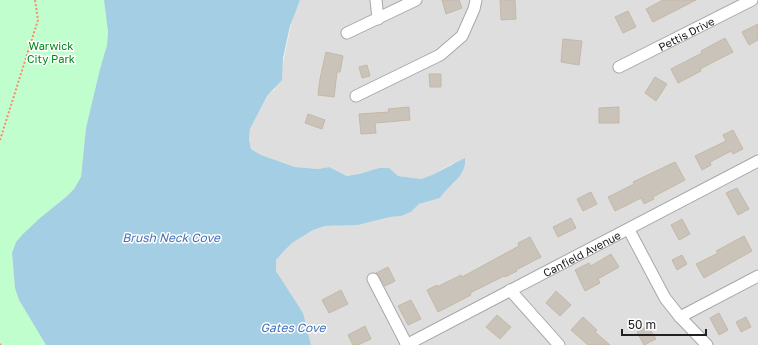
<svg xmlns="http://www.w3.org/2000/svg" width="758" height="345" font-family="'Golos Text',sans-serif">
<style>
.residential{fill:#dfdede}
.park{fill:#c1fecd}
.water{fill:#a4cee3}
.building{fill:#cac3b9;stroke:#c5b8a7}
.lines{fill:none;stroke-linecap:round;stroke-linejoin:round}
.street-casing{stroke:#a8a8a8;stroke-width:13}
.path{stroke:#ff8a6b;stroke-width:2;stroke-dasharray:2 2;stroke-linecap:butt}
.street{stroke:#fff;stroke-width:11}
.labels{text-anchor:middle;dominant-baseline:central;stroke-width:3;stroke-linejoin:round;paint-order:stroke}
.street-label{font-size:11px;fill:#212121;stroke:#fff}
.park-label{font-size:11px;fill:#03861b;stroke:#fff}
.water-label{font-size:12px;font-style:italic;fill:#4372ba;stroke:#fff}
</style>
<rect width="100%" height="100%" fill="#f2efe7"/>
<!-- residential -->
<path class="residential" d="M300,0h458v345h-447l-20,-50 -15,-24v-11l7,-8 9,-9 21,-13 12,-4 33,-1 32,-8 11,-1 10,-4 8,-8 21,-6 6,-9 9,-7 -2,-19 -21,12 -11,4 -23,-3 -19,-8 -20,6 -12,2 -18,-9 -11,2 -23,-2 -34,-12 -10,-6 -2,-10 1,-10 17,-33 8,-7 7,-21 11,-52z"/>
<!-- park -->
<path class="park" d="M0,0h104l4,32 -1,13 -7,24 -14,59 -5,49 -7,12 -8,8 -26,21 -28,35 3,35 4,12 27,45h-46z"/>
<!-- water -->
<path class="water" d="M104,0h196l-10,26 -7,32 -1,22 -15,16 -17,33 -1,10 2,10 10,6 34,12 23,2 11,-2 18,9 12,-2 20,-6h10l9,8 23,3 11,-4 33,-17c2,18 -16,26 -25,40l-21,6 -8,8 -10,4 -11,1 -32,8 -33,1 -12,4 -21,13 -9,9 -7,8v11l27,42 8,32h-265l-27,-45 -4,-12 -3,-35 4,-11 7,-8 17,-16 26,-21 8,-8 7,-12 5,-49 14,-59 7,-24 1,-13z"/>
<!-- building -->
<g class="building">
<path d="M442,0h17l3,8 -16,6z"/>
<path d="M500,0h15l1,19 -15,1z"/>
<path d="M663,0h33l-43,22 -7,-13z"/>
<path d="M628,11l8,16 -13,6 -8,-16z"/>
<path d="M758,24v16l-9,5 -7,-13z"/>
<path d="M725,38l8,14 -33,17 1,2 -23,12 -7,-14 31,-16 -1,-2z"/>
<path d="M563,39l19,2 -3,24 -18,-3z"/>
<path d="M326,52l17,4 -3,16h-3l-3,25 -16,-2 2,-16z"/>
<path d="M367,65l3,11 -8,2 -3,-11z"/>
<path d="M429,74h12v13h-11z"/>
<path d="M655,77l12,7 -11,17 -11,-8z"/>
<path d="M409,107l1,13 -35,3 1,10 -15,1 -2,-20 30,-2 -1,-3z"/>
<path d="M619,107v16h-20v-15z"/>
<path d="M308,114l17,6 -3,9 -17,-6z"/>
<path d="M733,130l10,19 -10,5 -2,-3 -21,11 1,3 -9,5 -7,-14 31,-15 -3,-6z"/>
<path d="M675,162l10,18 -32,17 1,2 -10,5 -3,-6 -26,13 -7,-14 26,-13 -1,-2z"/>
<path d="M737,188l12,21 -11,6 -12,-22z"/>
<path d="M591,192l6,12 -14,7 -6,-12z"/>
<path d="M571,218l5,10 -18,9 -5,-10z"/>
<path d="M682,219l8,15 -11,6 -8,-15z"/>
<path d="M744,236l8,15 -48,27 -8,-14 22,-11 -2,-2z"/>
<path d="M530,237l11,20 -25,13 1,1 -12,6 -1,-1 -34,17 1,2 -33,17 -11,-22 10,-5v2l24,-12 1,2 57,-31 -1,-3z"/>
<path d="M611,254l8,13 -21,12 2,4 -15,8 -10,-21 14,-7 2,3z"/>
<path d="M682,255l5,9 -10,6 -5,-10z"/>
<path d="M388,267l7,14 -10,5 -9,-13z"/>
<path d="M341,290l7,14 -19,9 -7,-13z"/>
<path d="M556,291l15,14 -11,11 -14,-13z"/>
<path d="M411,300l10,19 -13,6 -10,-19z"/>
<path d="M719,313l9,17 -9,5 -9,-17z"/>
<path d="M497,315l14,12 -11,12 -14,-12z"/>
<path d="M583,317l14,13 -2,2 15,13h-22l-17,-15z"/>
<path d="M746,317l5,10 -10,5 -5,-10z"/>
<path d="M365,326l6,13 -13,6h-5l-5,-10z"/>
<path d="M648,326l8,13 -12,6 -7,-13z"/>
</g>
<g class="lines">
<defs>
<g id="street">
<path d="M376,0l2,19"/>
<path d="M347,33l69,-33"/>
<path id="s1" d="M619,67l133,-67"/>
<path d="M356,96l84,-41 22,-19 12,-27 2,-9"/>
<path d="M629,230l36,68 15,19 27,28"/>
<path d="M373,279l34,66"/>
<path d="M510,290l49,55"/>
<path d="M680,317l78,-41"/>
<path id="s2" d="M406,345l352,-184"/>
</g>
</defs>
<!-- street casing -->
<use href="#street" class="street-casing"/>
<!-- path -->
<g class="path">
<path d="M0,140l38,-120 -3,-20"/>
<path d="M0,344l1,1"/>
</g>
<!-- street -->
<use href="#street" class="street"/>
</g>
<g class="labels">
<!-- street labels -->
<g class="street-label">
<text stroke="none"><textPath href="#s1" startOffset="75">Pettis Drive</textPath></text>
<text stroke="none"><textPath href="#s2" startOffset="198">Canfield Avenue</textPath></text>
</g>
<!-- park labels -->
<g class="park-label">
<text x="51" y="45">Warwick<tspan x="51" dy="13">City Park</tspan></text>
</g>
<!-- water labels -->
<g class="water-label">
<text x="171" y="237">Brush Neck Cove</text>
<text x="293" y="327">Gates Cove</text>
</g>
</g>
<!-- scale -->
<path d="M622 329v6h84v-6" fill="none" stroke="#212121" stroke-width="2"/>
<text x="628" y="329" font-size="12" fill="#212121" stroke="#ffffff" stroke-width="3" paint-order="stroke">50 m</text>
</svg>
